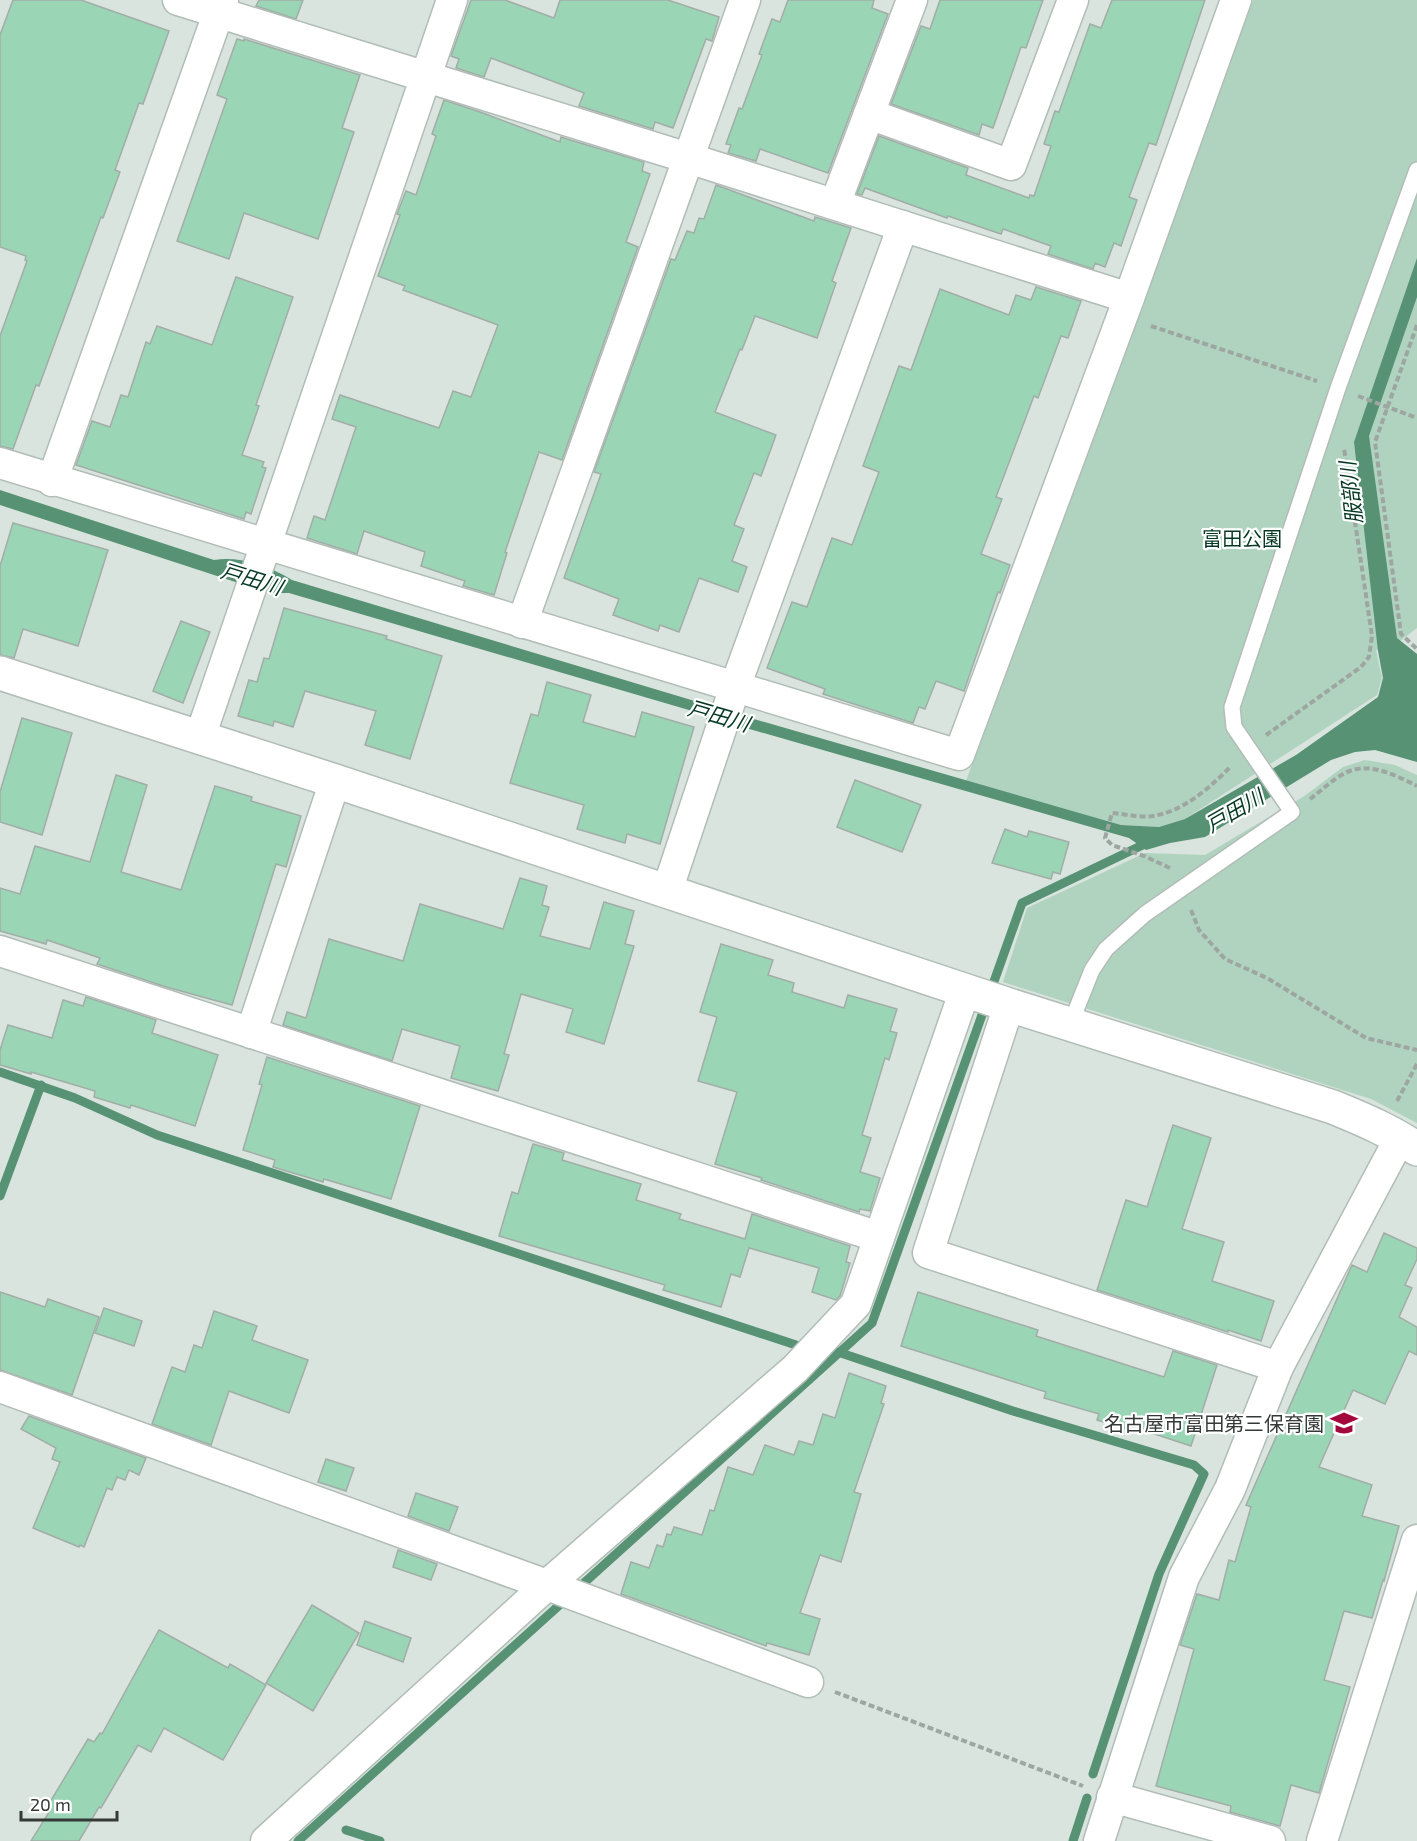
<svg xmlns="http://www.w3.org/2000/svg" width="1417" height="1841" font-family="'Exo 2','Noto Sans JP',sans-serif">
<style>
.green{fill:#b0d3c0}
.water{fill:#589275}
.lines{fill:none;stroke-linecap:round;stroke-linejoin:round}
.stream{stroke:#589275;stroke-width:9}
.building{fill:#9ad5b6;stroke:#a2ada7;stroke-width:1.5}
.service-casing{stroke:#b1bdb6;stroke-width:18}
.minor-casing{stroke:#b1bdb6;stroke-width:33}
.tertiary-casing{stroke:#b1bdb6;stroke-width:36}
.path{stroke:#9da6a1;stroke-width:4;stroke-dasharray:6 3;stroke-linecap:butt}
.service{stroke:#fff;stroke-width:15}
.minor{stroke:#fff;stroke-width:30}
.tertiary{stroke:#fff;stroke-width:33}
.labels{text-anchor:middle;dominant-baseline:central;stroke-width:4.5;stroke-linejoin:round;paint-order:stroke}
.park-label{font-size:20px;fill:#063925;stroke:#fff}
.poi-label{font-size:20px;fill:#353937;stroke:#fff;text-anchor:end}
.water-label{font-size:21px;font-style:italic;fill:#063925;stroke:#fff}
</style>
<rect width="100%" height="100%" fill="#d8e4dd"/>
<!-- green -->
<g class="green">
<path d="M1253,0h164v628l-22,17 -19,5 6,28 -5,17 -192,124 -26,8 -38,-2 -155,-44z"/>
<path d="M1365,760l30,5 22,10v348l-46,-24 -368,-117 24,-74 118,-55 60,2 98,-58 40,-30z"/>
</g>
<!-- water -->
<path class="water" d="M1417,258v39l-48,139 28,202 20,16v108l-42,-12 -20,2 -24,8 -126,77 -35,6 -24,7 -17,-12 -383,-110c-17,2 -34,-3 -47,-15l-410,-120h-20l-269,-88v-15l214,70c27,-4 55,6 78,20l416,125 36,7 3,5 374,108 38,2 26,-8 111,-64 82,-58 5,-19 -5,-27 -24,-209z"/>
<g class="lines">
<!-- stream -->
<g class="stream">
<path d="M0,1072l75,26 82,37 645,212"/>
<path d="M0,1196l41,-111"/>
<path d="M838,1352l175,59 181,54 10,9 -45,100 -66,200"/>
<path d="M346,1830l34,11"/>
<path d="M298,1841l574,-518 150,-420 129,-62"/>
<path d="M1073,1841l14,-43"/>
</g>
</g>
<!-- building -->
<g class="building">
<path d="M13,0h68l88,31 -26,73 -4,-1 -24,67 5,2 -17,46 -2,-1 -62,169 -3,-1 -23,64 -13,-3v-110l27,-75 -2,-1 1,-4 -26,-9v-212z"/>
<path d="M259,0h44l-7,19 -40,-13z"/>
<path d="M471,0h34l49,18 6,-18h108l51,17 -7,24 -6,-2 -33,89 -18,-6 -2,7 -74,-23 5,-13 -93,-35 -7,19 -28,-9 3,-9 -8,-3z"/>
<path d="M788,0h86l-2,8 16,6 -60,159 -68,-24 -4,12 -28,-8 3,-8 -5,-1 13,-36 3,1 20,-54 -3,-1 13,-35 8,3z"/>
<path d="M940,0h103l-17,48 -5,-1 -28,81 -11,-4 -3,11 -88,-31 30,-78 9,3z"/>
<path d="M1112,0h93l-49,145 -7,-2 -20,54 8,3 -16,46 -7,-3 -9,24 -10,-4 -2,6 -45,-15 3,-8 -48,-17 -2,5 -53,-18 -1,2 -82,-30 -3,7 -5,-1 22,-58 89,32 -2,7 63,23 1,-3 4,1 17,-50 -7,-2 11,-33 4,1 31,-88 11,4z"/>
<path d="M237,39l7,2v-2l116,36 -18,53 12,4 -36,107 -74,-26 -15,46 -52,-18 50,-142 -10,-4z"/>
<path d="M444,100l36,12 80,30 1,-5 6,2 77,23 -2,9 8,3 -24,68 12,5 -76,213 -23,-8 -34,100 2,1 -13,42 -31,-9 2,-5 -44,-15 4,-14 -61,-21 -7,23 -50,-16 7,-22 11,4 31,-93 -24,-8 8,-24 99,33 14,-37 18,6 27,-72 -95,-35 2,-4 -27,-10 22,-61 -3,-1 9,-23 10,4 20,-59 -4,-2z"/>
<path d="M716,185l98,36 1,-4 36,11 -19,53 4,2 -19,55 -62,-22 -13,34 -2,-1 -25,63 61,23 -15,41 -7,-3 -20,52 10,4 -12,32 15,6 -9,25 -39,-14 -20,54 -19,-7 -2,6 -45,-16 6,-16 -55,-21 37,-104 -7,-2 77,-213 4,1 12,-29 7,2 5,-15 5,1z"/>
<path d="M236,277l57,20 -37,108 3,1 -17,49 22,7 -2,5 4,1 -15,46 -5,-2 -2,7 -168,-54 16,-44 18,6 11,-32 7,2 18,-55 4,2 7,-18 55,19z"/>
<path d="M1036,287l45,14 -13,37 -7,-2 -23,62 -4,-2 -38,101 6,2 -21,55 29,11 -10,28 -2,-1 -34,99 -28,-10 -11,28 -6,-2 -6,16 -90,-29 2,-5 -58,-21 25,-66 15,5 25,-69 20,7 27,-73 -16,-6 36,-100 12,4 29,-81 69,26 7,-20 15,5z"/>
<path d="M13,523l95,27 -30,96 -55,-17 -9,29 -14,-3v-89z"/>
<path d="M284,608l103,28 -1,3 56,17 -32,103 -45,-14 11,-34 -71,-20 -12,36 -19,-6 -1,5 -35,-10 11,-36 8,2 7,-24 5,1z"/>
<path d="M181,621l29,11 -27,71 -30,-12z"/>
<path d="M547,682l44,13 -8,27 52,15 7,-25 52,15 -34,117 -33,-10 -2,9 -48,-14 7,-24 -74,-22 21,-69 7,2z"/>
<path d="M22,718l50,15 -30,102 -42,-13v-30z"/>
<path d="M116,775l31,10 -26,87 60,18 34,-104 37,11 -1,4 50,15 -15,51 -10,-3 -44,141 -66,-18 -69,-23 3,-6 -53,-18 -1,4 -46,-13v-43l20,6 15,-48 55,16z"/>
<path d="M855,780l66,25 -19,47 -65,-25z"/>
<path d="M1005,829l22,8 2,-6 40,11 -9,32 -7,-2 -2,7 -59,-16z"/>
<path d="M520,878l27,8 -5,19 7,2 -9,29 50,13 14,-47 30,9 -9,33 9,2 -30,98 -38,-12 7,-23 -52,-15 -17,60 5,1 -11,36 -47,-13 9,-32 -58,-17 -10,32 -109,-36 4,-13 19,6 23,-79 74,22 17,-57 83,25z"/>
<path d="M721,944l52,16 -5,15 26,8 -2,9 52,16 4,-13 49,14 -7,22 7,2 -8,27 -4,-2 -23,77 9,3 -11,34 20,6 -10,33 -10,-2 -1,3 -98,-32 1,-2 -47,-14 22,-72 -39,-11 19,-64 -17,-5z"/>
<path d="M86,997l70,23 -4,13 66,22 -23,71 -64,-21 -1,3 -36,-11 1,-6 -64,-19v2l-31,-9v-15l8,-25 44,13 11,-38 20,6z"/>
<path d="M267,1057l153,49 -29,93 -67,-20 -1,3 -50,-15 2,-7 -32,-10 19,-65 -3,-1z"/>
<path d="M1173,1125l38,13 -29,91 42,13 -12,39 62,20 -13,40 -33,-11v2l-131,-42 29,-90 21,7z"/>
<path d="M533,1144l31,9 -2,7 79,24 -5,16 45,14 -2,5 66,20 7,-25 98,32 -4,16 4,1 -10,33 -4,4 -24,-8 7,-24 -70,-20 -9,29 -9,-3 -10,33 -58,-17 2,-5 -166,-49 13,-44 6,2z"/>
<path d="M1384,1233l33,15v11l-12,26 7,3 -13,29 18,10v28l-8,-4 -24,53 -32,-14 -34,77 53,18 -10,31 37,10 -15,55 -1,-1 -11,38 -28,-7 -20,69 26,7 -31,106 -28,-8 -11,41 -50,-14 1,-6 -75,-20 38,-137 -14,-4 17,-51 22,6 10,-40 6,2 16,-55 -5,-2 106,-240 15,7z"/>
<path d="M0,1292l45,15 3,-8 51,18 -27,78 -72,-25z"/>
<path d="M918,1292l120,38 -2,6 128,41 9,-26 44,14 -26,81 -64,-21 -1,4 -29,-9 2,-6 -55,-16 2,-6 -145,-46z"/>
<path d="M104,1308l38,13 -8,25 -39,-13z"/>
<path d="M214,1311l43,15 -5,14 56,20 -19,53 -60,-22 -18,54 -59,-21 20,-57 13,5 9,-27 8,3z"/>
<path d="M849,1373l37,13 -5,17 3,1 -30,88 7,2 -20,68 -21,-7 -20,58 20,6 -11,36 -42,-12 -1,3 -145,-52 10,-32 18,6 8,-23 6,2 4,-13 4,1 3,-8 28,8 8,-25 4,1 14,-44 25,8 12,-30 29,10 5,-14 14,4 10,-31 12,4z"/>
<path d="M29,1416l117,42 -7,17 -10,-5 -4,10 -8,-3 -5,13 -5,-2 -23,59 -4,-2 -1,2 -46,-19 27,-66 -8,-3 4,-11 -35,-19z"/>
<path d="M326,1459l28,9 -8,23 -28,-9z"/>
<path d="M416,1493l42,14 -9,24 -41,-15z"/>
<path d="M398,1550l39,14 -6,16 -38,-13z"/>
<path d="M312,1605l47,28 -46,78 -47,-28z"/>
<path d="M365,1621l46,17 -8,24 -46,-17z"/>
<path d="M159,1630l69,38 2,-4 36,21 -43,75 -59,-32 -13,24 -13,-7 -37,63 -2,-1 -20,34h-48l20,-32 -4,-2 41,-68 6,3 6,-9 2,1z"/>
</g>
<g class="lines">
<defs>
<path id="service" d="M1070,1025l22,-55 14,-21 39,-35 147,-102 -58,-85 -2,-20 106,-319 79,-218"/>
<g id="minor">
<path d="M178,0l510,158 441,140"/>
<path d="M869,114l142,51 62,-165"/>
<path d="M835,204l77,-204"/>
<path d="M0,463l959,292 170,-457 107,-298"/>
<path d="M52,481l171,-481"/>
<path d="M522,623l223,-623"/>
<path d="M200,737l252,-737"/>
<path d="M667,891l68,-204 168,-461"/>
<path d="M0,951l879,286"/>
<path d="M1009,1005l-81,248 350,114"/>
<path d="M251,1033l84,-252"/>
<path d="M0,1387l547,198 261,97"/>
<path d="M1112,1797l158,44"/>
<path d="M266,1841l281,-256 248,-216 61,-65 109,-314"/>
<path d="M1099,1841l85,-264 46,-88 48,-122 122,-229"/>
<path d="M1322,1841l95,-301"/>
</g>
<path id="tertiary" d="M0,673l335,108 674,224 324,102c29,12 58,24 84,42"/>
</defs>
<!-- service casing -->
<use href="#service" class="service-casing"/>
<!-- minor casing -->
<use href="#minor" class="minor-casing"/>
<!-- tertiary casing -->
<use href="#tertiary" class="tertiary-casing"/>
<!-- path -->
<g class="path">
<path d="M1417,325l-42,117 26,192 16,15"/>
<path d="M1151,326l166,55"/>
<path d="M1358,396l59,22"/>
<path d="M1266,735l95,-68 8,-10 3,-21 -28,-188"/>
<path d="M1310,799c11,-8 23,-20 35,-26 24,-12 50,2 72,13"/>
<path d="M1170,868l-26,-12 -32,-11 -7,-7 7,-25c14,1 32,6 46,2 28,-6 54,-29 73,-49"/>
<path d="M1191,910l8,20 26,29 42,19 99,60 51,12"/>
<path d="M1397,1101l20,-37"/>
<path d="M835,1692l248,94"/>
</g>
<!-- service -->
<use href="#service" class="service"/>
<!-- minor -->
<use href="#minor" class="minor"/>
<!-- tertiary -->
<use href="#tertiary" class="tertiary"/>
</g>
<!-- icons -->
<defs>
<symbol id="school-bare" viewBox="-9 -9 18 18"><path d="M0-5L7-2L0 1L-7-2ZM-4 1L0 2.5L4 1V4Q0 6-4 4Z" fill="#a4093e" stroke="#fff" stroke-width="2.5" paint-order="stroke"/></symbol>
</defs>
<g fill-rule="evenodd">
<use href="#school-bare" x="1325" y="1404" width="38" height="38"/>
</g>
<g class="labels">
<!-- park labels -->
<g class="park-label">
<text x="1242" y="538">富田公園</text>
</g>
<!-- poi labels -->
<g class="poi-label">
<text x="1324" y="1423">名古屋市富田第三保育園</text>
</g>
<!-- water labels -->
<g class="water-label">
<text transform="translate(1350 493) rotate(-97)">服部川</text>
<text transform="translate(252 578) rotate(17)">戸田川</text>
<text transform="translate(719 715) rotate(16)">戸田川</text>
<text transform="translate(1234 810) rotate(-30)">戸田川</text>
</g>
</g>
<!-- scale -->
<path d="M21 1811v9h96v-9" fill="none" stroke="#353937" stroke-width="3"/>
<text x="30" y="1811" font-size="18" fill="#353937" stroke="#ffffff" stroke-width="4.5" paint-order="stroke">20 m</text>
</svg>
